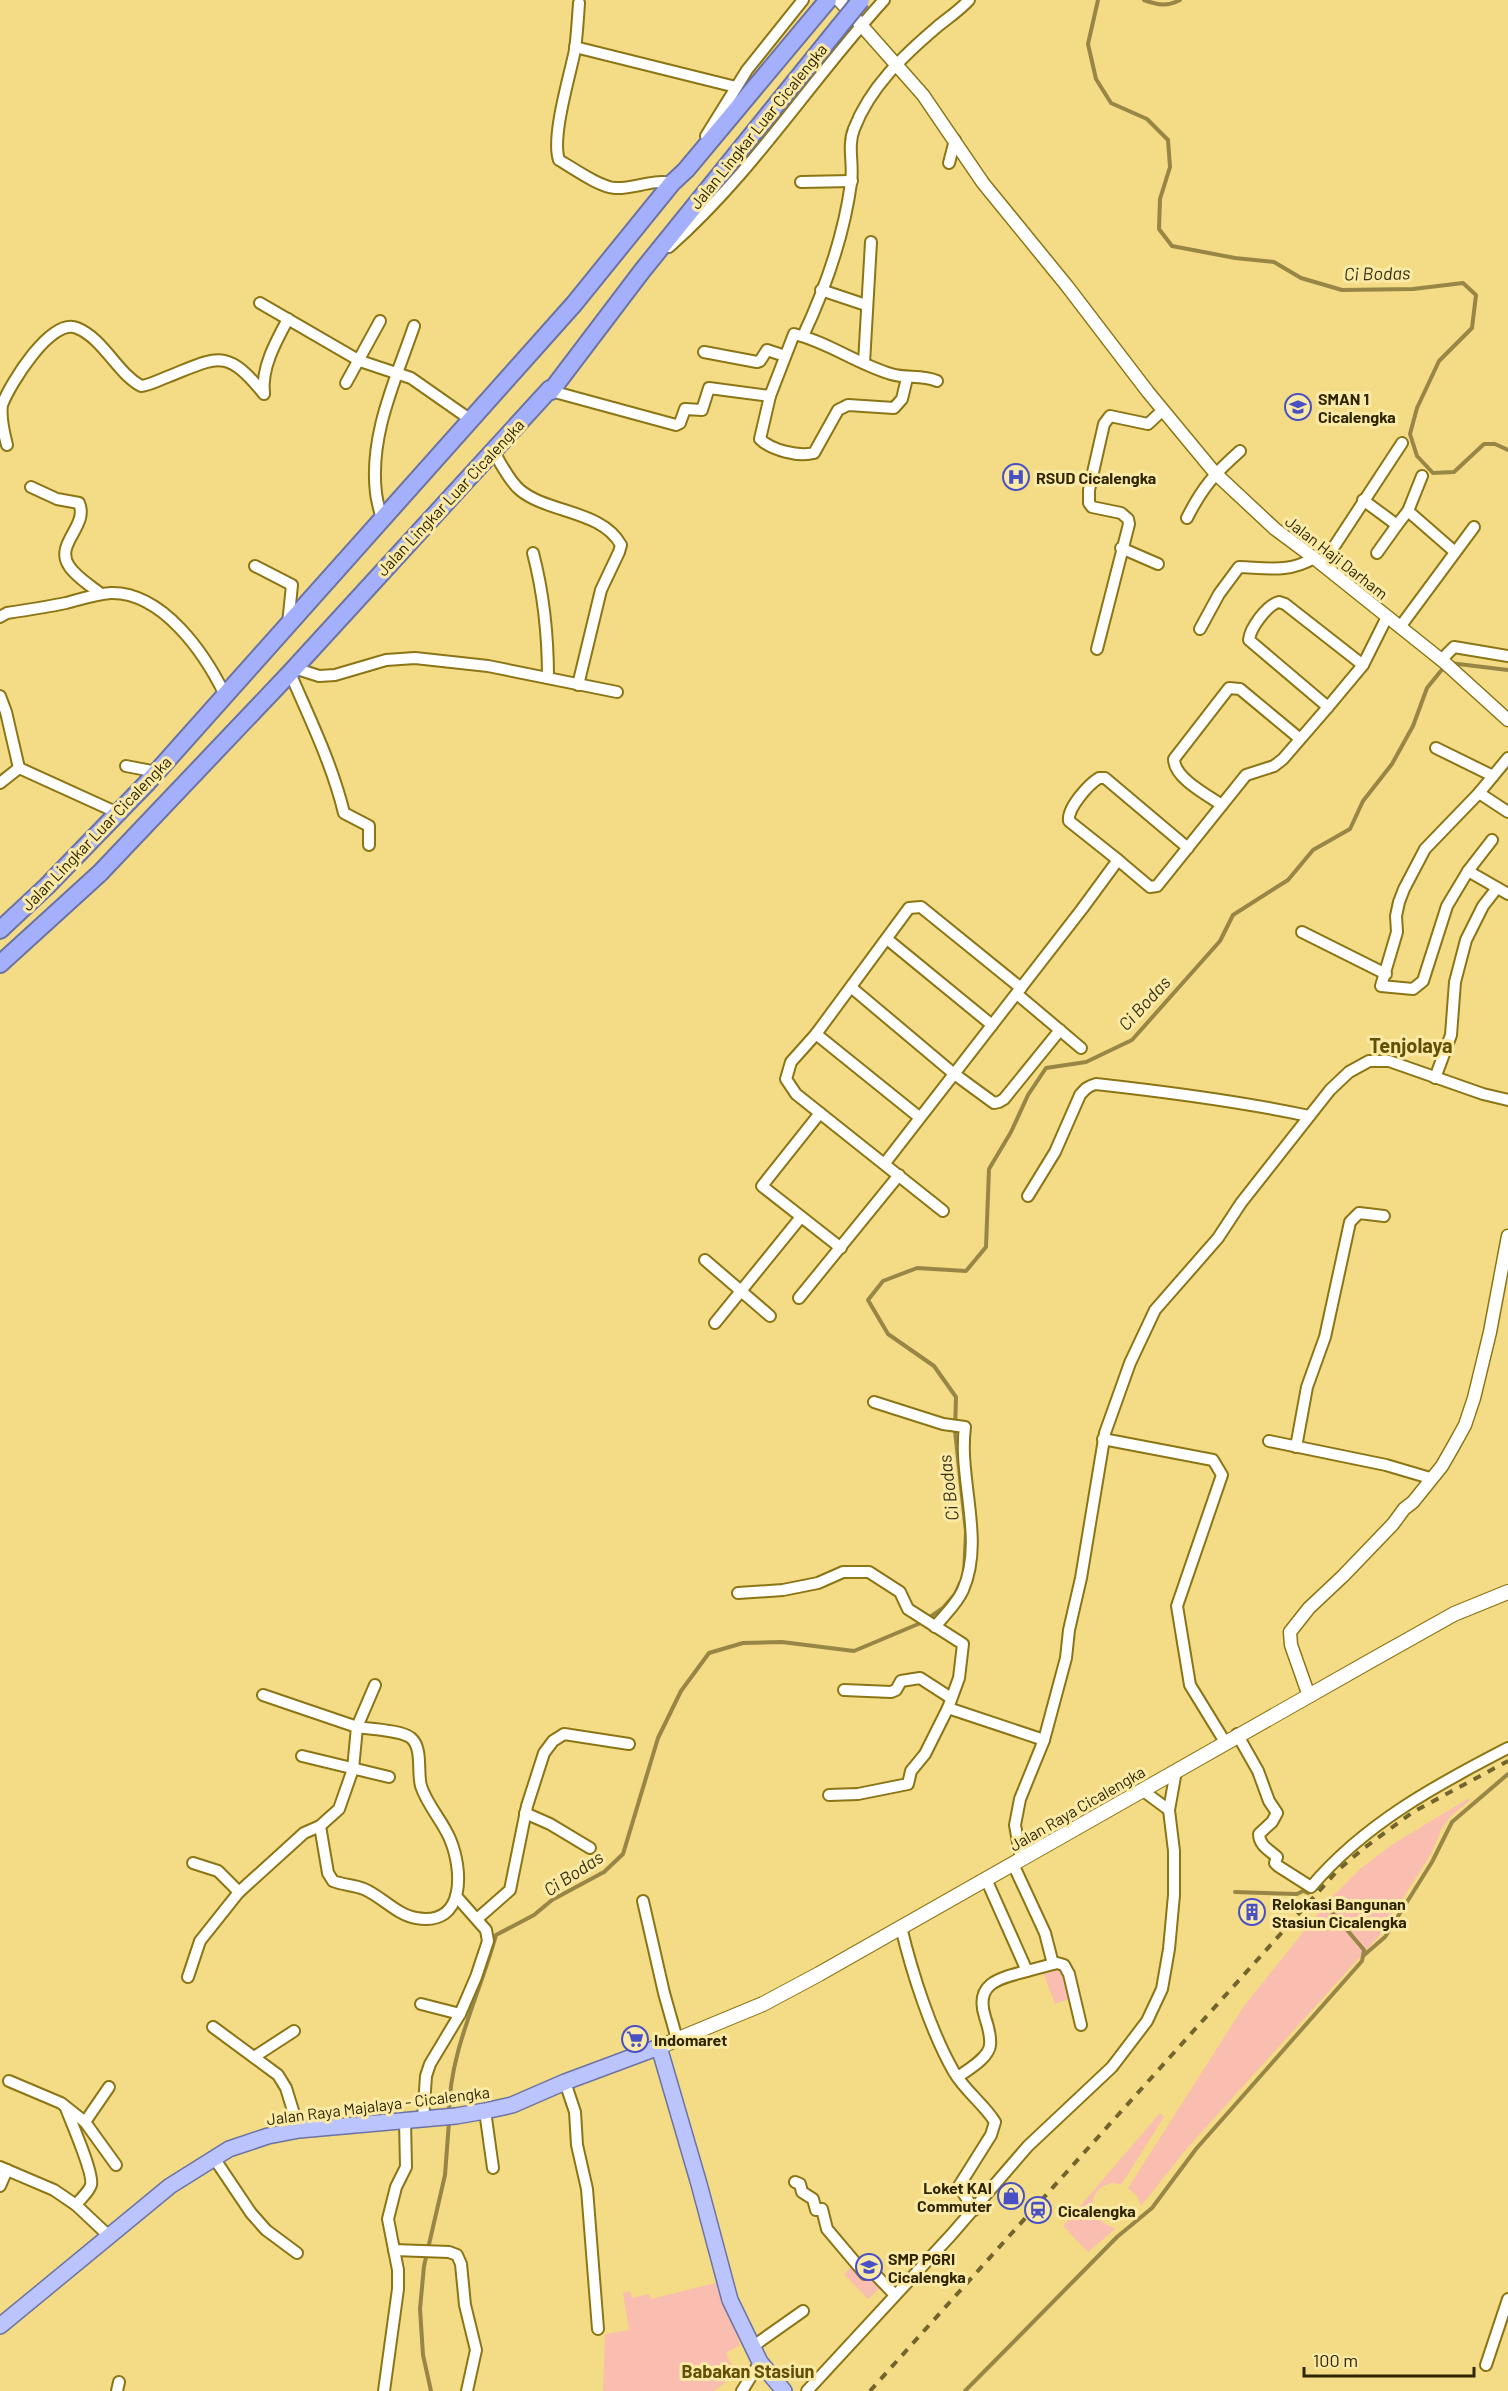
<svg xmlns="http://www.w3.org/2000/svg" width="1508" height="2391" font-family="Barlow,sans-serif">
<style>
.green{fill:#f9beaf}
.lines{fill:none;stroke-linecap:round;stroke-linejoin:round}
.stream{stroke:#978646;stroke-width:4}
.minor-casing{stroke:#8b7515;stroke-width:14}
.tertiary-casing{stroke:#8b7515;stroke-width:15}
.secondary-casing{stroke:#8b7515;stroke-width:16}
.primary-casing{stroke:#6c73a3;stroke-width:18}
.trunk-casing{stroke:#6c73a3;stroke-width:20}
.minor{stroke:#fff;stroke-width:10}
.tertiary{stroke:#fff;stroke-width:12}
.secondary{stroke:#fff;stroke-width:14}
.primary{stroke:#bbc4fd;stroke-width:15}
.trunk{stroke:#a4b0fc;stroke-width:16}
.rail{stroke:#72642d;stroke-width:4;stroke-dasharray:8 8;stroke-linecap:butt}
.trunk-bridge-casing{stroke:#6c73a3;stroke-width:20;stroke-linecap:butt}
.trunk-bridge{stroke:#a4b0fc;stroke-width:16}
.labels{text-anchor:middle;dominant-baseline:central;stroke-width:6;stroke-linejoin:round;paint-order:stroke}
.street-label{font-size:16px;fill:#2f2600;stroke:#fbeaa6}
.poi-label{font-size:16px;font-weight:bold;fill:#2f2600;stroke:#fbeaa6;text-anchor:start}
.water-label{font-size:18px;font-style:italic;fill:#393214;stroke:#fbeaa6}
.neighbourhood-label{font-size:18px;font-weight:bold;fill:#615105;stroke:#fbeaa6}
.quarter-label{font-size:20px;font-weight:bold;fill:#615105;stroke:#fbeaa6}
</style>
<rect width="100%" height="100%" fill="#f3dc85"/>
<!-- green -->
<g class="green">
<path d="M1469,1798v3l-17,14 -10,13 -11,26 -52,82 -191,211 -47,59 -4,-10 -9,-8 116,-182 85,-106 32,-32 32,-24z"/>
<path d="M1060,1966l12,32 -17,6 -12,-32z"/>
<path d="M1160,2113l4,4 -43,68c-18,-8 -36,14 -25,30 4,7 12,10 19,14l-27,23 -25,-26z"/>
<path d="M858,2260l24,26 -14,13 -24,-25z"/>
<path d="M719,2282l21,63 -14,8 8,17 -11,7 3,5 -12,9h-111l2,-57 24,-4 -6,-37 7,-2 2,7 17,-4 2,5z"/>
</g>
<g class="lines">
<!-- stream -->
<g class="stream">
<path d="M1098,0l-10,44 8,35 15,24 36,16 21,21 2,27 -10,32 -1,30 13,17 63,12 39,4 27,16 41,12 71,-1 50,-6 13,12 -4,33 -33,33 -22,47 -7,26 7,22 16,17 21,-1 30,-28h11l13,6"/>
<path d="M1144,0c14,5 23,7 36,0"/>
<path d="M1450,663l58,7"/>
<path d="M964,1574l2,-42 -11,-101 1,-34 -22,-31 -46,-32 -20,-34 15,-19 34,-13 49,3 20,-24 3,-78 22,-37 17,-37 18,-27 40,-6 46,-22 88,-99 13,-26 55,-35 25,-30 37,-21 13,-28 29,-37 21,-38 14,-38 17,-21"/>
<path d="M1235,1892l62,2 6,-3 5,2"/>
<path d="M1363,1956l22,-19 47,-75 20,-40 56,-48"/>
<path d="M449,2114c0,-62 31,-120 47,-179l38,-20 18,-15 52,-28 19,-18 35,-116 23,-47 28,-38 34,-10 39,-1 72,9 69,-29 20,-14 12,-14 5,-11"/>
<path d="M431,2391l-8,-36 -3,-46 4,-43 21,-91 4,-53"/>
<path d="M965,2391l152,-154 35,-29 44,-59 166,-188 2,-11 -38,-45"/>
</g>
<defs>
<g id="minor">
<path d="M579,3c-1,15 -2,31 -4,47 -5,25 -24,87 -16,110 14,8 40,27 56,28 20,1 36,-9 57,-5"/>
<path d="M575,47l161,40"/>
<path d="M706,136l41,-66 56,-70"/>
<path d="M949,163l6,-23"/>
<path d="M801,182l51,-1"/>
<path d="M669,247c83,-73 141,-166 215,-247"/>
<path d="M821,290l45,15"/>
<path d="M260,303l100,58 51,17 60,42"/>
<path d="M803,336c22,-47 41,-101 48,-153 3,-18 -4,-37 3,-54 16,-42 50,-74 83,-102 11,-9 23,-17 32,-27"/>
<path d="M704,352l53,10 3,-1 7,-11 18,6"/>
<path d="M864,363l7,-121"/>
<path d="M907,378l-5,21 -8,9 -46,-3 -10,5 -24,43c-16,4 -43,-3 -54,-14l10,-43 24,-62c34,8 63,30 97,40 16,5 30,0 46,7"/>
<path d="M346,383l34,-62"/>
<path d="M551,391l125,34 4,-2 5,-14 17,1 7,-22 61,8"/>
<path d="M264,393c-3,-25 12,-52 24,-74"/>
<path d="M7,445c-3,-12 -7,-27 -5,-40 8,-21 49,-88 75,-77 27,11 39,44 64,58 9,-1 18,-6 26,-9 51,-20 59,-30 97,17"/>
<path d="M493,451c8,12 16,30 27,39 27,23 82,20 101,55l-2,7 -18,38 -23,95"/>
<path d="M31,487l26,12 22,4c10,23 -25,41 -10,63 7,11 22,20 32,28"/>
<path d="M1363,500l34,25 11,-14 14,-35"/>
<path d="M1408,511l47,41"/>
<path d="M1187,518c15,-30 28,-45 53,-67"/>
<path d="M382,520c-2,-9 -5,-18 -6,-27 -7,-58 20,-114 38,-167"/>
<path d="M1121,548l37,16"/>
<path d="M533,553c11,42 15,82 15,125"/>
<path d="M1377,553l20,-28"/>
<path d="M1322,565l80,-122"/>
<path d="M255,566l37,19 -4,39"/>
<path d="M0,617l7,-4c20,-3 40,-6 59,-10 15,-4 30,-9 45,-10 52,-1 94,61 114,102"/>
<path d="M1400,627l74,-100"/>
<path d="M1200,629l19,-35 20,-27c28,1 50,6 75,-9"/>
<path d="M1097,649l32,-125 -1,-5 -7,-6 -29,-6 -3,-4v-13l15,-66 6,-8 38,8 15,-14"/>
<path d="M1441,660l13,-13 54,9"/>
<path d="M294,668l25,8 16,-1 51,-15 29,-2 73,8 129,26"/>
<path d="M290,673c20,46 42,91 54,140l25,13v19"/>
<path d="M0,696l6,16 13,56"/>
<path d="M1328,707l-79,-67c1,-12 18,-35 30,-38l6,2 78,61"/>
<path d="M1436,748l57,28"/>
<path d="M126,766l31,6"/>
<path d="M19,768l99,45"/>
<path d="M0,783l19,-15"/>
<path d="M1479,793l29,19"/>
<path d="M1222,805c-15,-10 -48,-27 -48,-46l55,-71 11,1 59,49"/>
<path d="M1492,840l-24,31 -21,35 -24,75 -10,8 -32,-3 16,-54 -1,-16 3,-14 5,-13 21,-40 54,-56 29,-35"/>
<path d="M1118,860l-49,-39c-2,-13 20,-37 30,-43h6l83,70"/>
<path d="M1468,871l40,23"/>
<path d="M1302,932l84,42"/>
<path d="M887,939l105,86"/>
<path d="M852,988l101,85 41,30 5,-1 5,-3 56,-69"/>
<path d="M1017,994l64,54"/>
<path d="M816,1034l103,83"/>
<path d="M1435,1078l16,-43 4,-53 11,-42 17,-34 14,-18"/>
<path d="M820,1113l-58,73 79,62"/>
<path d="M885,1163l197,-254 36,-49 32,27 7,-1 89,-111 28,-9 9,-7 45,-52 35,-42 24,-48"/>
<path d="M1028,1196l27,-44 25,-57c5,-6 8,-9 16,-11 72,8 143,17 213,32"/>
<path d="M943,1211l-147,-117 -10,-15 5,-17 25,-28 93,-126 12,-1 100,81"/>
<path d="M705,1260l65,56"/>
<path d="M799,1298l100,-123"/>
<path d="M715,1323l86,-106"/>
<path d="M874,1402l69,22 22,3c-7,52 20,113 -2,163 -6,14 -19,25 -28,37"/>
<path d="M1103,1439l110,21 9,15 -45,131 13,79 35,57"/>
<path d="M1269,1441l117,24 44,13"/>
<path d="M1296,1447l11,-60 18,-50 25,-115 9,-9 25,3"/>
<path d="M738,1593l45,-3 35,-7 25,-11h26l31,20 8,17 55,35 -4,34 -11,30 -23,46 -14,17 -3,13 -50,10 -29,1"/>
<path d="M844,1690l47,2 5,-2 5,-9 19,-3 31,20"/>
<path d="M948,1708l96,32"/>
<path d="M1237,1734l21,37 11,30 8,12 -5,9 -13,12c0,11 10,16 18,23l-2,6 3,3 33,21c53,-63 125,-102 197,-139"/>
<path d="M302,1756l87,21"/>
<path d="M1142,1790l27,20"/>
<path d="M525,1813l25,11 40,24"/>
<path d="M320,1826l8,47 5,8c10,4 21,4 31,8 17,7 33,26 52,29 50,9 47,-48 34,-79 -8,-19 -23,-34 -29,-53 -4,-14 2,-38 -10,-48 -9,-8 -42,-9 -54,-11l18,-42"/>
<path d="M1021,1859l-6,-34 5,-26 24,-59 22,-82 3,-28 12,-52 24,-145 25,-70 25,-53 63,-72 23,-35 89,-113 19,-18 20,-11h20l94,33 25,6"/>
<path d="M193,1863l25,8 21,21"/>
<path d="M1013,1864l32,69 8,31"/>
<path d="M986,1879l41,92 30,-8 7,2 5,9 12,51"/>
<path d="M643,1901l21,92 13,46"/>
<path d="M477,1919l33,-29 17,-84 17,-53 9,-12 11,-7 65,10"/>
<path d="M901,1927c11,46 30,105 53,145 11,19 30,32 41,50l-4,13 -32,51 15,24"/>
<path d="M188,1977l12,-36 39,-49 65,-59 16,-7 19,-17 14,-40 4,-42 -94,-32"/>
<path d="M421,2004l39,10"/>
<path d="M213,2027l65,48 8,13 13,42"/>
<path d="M254,2057l40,-26"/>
<path d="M958,2077c9,-7 31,-19 32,-32 1,-9 -2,-19 -5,-28 -11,-34 15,-39 42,-46"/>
<path d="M9,2081l52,22 24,19 31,43"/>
<path d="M565,2082l10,30 2,33 10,44 11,140"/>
<path d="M66,2108c5,14 28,65 25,77 -2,7 -11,14 -15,20"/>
<path d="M485,2111l8,57"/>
<path d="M423,2119l3,-43 4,-12 30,-50 16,-37 12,-36 -2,-11 -30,-34"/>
<path d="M85,2122l24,-35"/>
<path d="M214,2158l37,55 15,17 31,23"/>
<path d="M0,2167l54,23 22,15 34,32"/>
<path d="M795,2182l5,2 2,8 11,7 3,11 6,-1 5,20 38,45 8,-2 21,22"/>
<path d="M0,2186l7,-16"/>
<path d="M394,2250l55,2 8,3 4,9 4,41 11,45 -9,41"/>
<path d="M752,2347l51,-36"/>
<path d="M1486,2365l22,-66"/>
<path d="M117,2391l2,-9"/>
<path d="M384,2391l14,-102v-19l-10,-51 8,-32 10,-20 -1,-46"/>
<path d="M742,2391l18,-29"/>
<path d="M807,2391l145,-157 76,-88 84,-79 35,-46 15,-32 7,-40 5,-54v-44l-5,-41 7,-39"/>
</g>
<g id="tertiary">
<path d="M839,0l84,95 60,88 84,103 81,106 67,81 60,56 39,29 130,104 64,58"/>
<path d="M1309,1696l-18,-51 -1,-13 19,-24 34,-32 50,-52 11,-15 9,-7 29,-36 12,-21 11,-20 9,-27 16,-66 18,-96"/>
</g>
<path id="secondary" d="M659,2047l104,-43 56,-30 553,-314 82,-46 54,-22"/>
<path id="primary" d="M0,2326l170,-140 59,-37 39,-13 31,-6 157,-14 29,-5 27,-6 53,-23 94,-35 40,137 31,116 30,62 24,29"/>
<g id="trunk">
<path d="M0,930l47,-44 99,-102 428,-480 98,-121 14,-13 142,-170"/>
<path d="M0,964l100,-91 190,-200 260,-284 1,2 91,-120 197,-244"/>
</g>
</defs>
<!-- minor casing -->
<use href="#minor" class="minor-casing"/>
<!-- tertiary casing -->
<use href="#tertiary" class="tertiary-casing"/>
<!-- secondary casing -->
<use href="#secondary" class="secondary-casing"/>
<!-- primary casing -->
<use href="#primary" class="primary-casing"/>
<!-- trunk casing -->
<use href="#trunk" class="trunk-casing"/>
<!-- minor -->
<use href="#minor" class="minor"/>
<!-- tertiary -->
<use href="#tertiary" class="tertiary"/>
<!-- secondary -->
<use href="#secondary" class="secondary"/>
<!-- primary -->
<use href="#primary" class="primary"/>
<!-- trunk -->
<use href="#trunk" class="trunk"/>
<!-- rail -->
<path class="rail" d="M870,2391l468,-521 26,-22 49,-36 95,-51"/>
<defs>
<path id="trunk-bridge" d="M839,27l22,-27"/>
</defs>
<!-- trunk-bridge casing -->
<use href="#trunk-bridge" class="trunk-bridge-casing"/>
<!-- trunk-bridge -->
<use href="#trunk-bridge" class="trunk-bridge"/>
</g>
<!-- icons -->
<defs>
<symbol id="school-ring" viewBox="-11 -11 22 22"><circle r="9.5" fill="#fbeaa6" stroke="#4950c5" stroke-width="1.5"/><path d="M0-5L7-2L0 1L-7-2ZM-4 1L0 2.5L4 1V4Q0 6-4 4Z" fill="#4950c5"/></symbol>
<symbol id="hospital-ring" viewBox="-11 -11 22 22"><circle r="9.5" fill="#fbeaa6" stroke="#4950c5" stroke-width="1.5"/><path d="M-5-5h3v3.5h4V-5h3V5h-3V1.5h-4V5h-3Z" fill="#4950c5"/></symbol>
<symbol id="building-ring" viewBox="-11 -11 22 22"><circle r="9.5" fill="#fbeaa6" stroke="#4950c5" stroke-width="1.5"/><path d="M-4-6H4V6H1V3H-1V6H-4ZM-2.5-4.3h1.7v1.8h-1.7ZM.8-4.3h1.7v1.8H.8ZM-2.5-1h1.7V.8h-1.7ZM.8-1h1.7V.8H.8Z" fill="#4950c5"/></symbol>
<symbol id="supermarket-ring" viewBox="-11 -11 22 22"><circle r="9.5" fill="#fbeaa6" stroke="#4950c5" stroke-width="1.5"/><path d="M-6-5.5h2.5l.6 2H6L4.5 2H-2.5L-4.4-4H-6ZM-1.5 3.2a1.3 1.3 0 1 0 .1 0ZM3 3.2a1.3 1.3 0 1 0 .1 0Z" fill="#4950c5"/></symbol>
<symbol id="shop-ring" viewBox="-11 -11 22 22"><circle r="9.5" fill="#fbeaa6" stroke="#4950c5" stroke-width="1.5"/><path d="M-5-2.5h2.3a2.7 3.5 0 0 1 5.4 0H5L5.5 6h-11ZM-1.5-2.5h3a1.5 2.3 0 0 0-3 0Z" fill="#4950c5"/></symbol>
<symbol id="station-ring" viewBox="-11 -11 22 22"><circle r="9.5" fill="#fbeaa6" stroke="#4950c5" stroke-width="1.5"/><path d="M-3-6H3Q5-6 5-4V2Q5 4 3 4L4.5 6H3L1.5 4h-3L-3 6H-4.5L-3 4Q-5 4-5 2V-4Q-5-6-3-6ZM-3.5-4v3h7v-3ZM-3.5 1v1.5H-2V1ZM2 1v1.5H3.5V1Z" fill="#4950c5"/></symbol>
</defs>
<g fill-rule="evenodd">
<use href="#school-ring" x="1283" y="392" width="30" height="30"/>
<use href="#hospital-ring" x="1001" y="462" width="30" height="30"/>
<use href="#building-ring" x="1237" y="1897" width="30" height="30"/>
<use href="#supermarket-ring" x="620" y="2024" width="30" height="30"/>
<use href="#shop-ring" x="996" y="2181" width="30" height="30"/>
<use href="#station-ring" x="1023" y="2195" width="30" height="30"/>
<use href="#school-ring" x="854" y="2252" width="30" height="30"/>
</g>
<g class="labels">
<!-- street labels -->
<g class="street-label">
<text transform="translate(758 126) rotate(-51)">Jalan Lingkar Luar Cicalengka</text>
<text transform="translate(450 497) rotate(-47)">Jalan Lingkar Luar Cicalengka</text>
<text transform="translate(1337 557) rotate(38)">Jalan Haji Darham</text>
<text transform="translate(96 833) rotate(-46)">Jalan Lingkar Luar Cicalengka</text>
<text transform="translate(1077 1808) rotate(-30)">Jalan Raya Cicalengka</text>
<text transform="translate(378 2105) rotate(-7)">Jalan Raya Majalaya - Cicalengka</text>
</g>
<!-- poi labels -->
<g class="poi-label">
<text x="1318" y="398">SMAN 1<tspan x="1318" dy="18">Cicalengka</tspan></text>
<text x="1036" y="477">RSUD Cicalengka</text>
<text x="1272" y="1903">Relokasi Bangunan<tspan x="1272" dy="18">Stasiun Cicalengka</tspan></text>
<text x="654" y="2039">Indomaret</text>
<text x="992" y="2187" text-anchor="end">Loket KAI<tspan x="992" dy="18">Commuter</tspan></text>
<text x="1058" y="2210">Cicalengka</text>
<text x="888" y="2258">SMP PGRI<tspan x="888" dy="18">Cicalengka</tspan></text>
</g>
<!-- water labels -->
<g class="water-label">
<text transform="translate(1377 273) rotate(-1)">Ci Bodas</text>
<text transform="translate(1144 1003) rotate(-47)">Ci Bodas</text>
<text transform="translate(948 1488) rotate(-97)">Ci Bodas</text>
<text transform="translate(573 1873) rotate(-33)">Ci Bodas</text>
</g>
<!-- neighbourhood labels -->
<g class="neighbourhood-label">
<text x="748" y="2371">Babakan Stasiun</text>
</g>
<!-- quarter labels -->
<g class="quarter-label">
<text x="1411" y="1045">Tenjolaya</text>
</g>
</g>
<!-- scale -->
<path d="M1304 2367v9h170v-9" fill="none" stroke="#2f2600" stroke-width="3"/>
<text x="1313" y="2367" font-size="18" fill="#2f2600" stroke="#fbeaa6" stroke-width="4.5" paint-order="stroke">100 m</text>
</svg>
